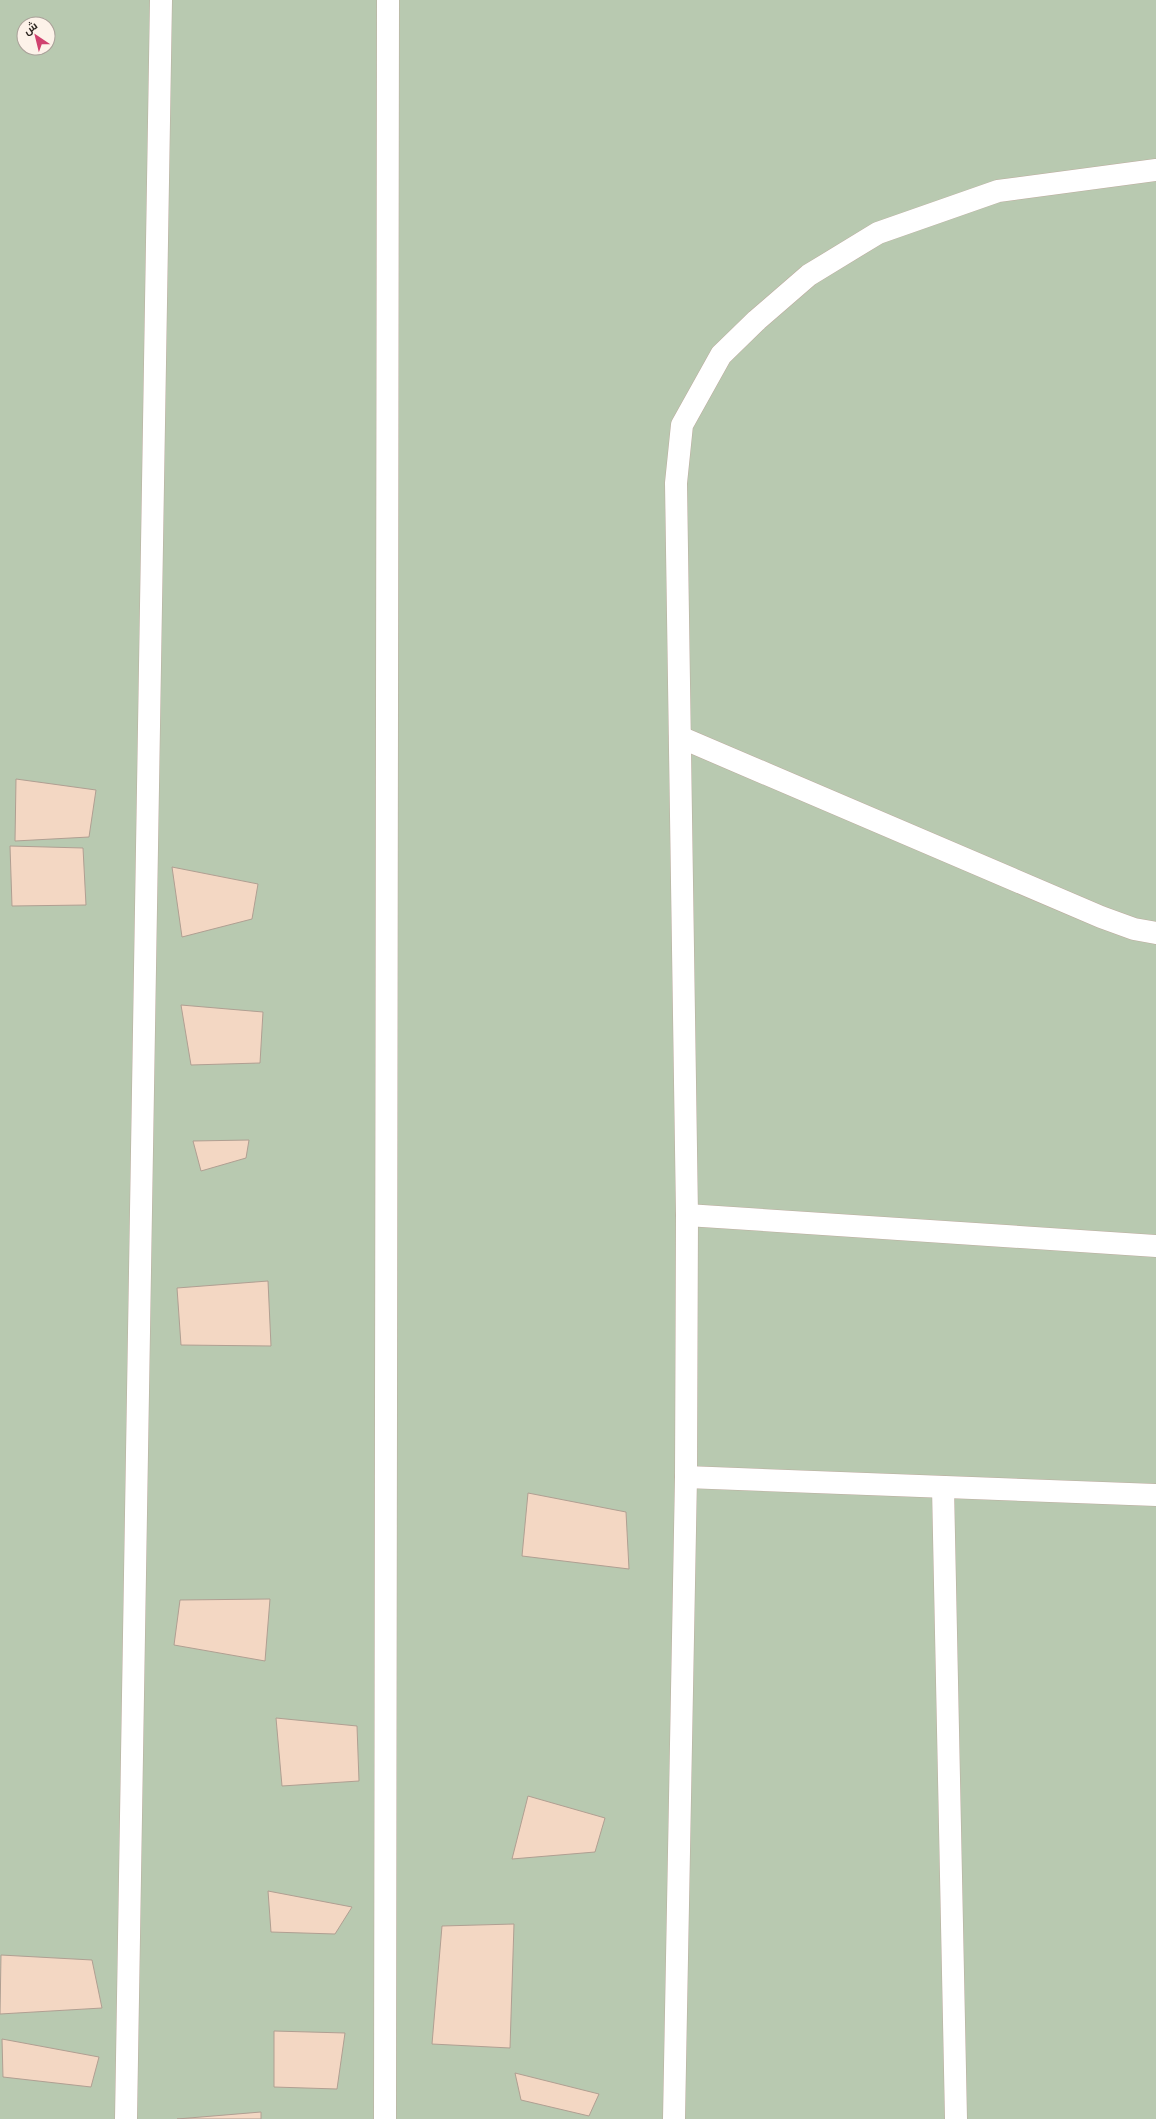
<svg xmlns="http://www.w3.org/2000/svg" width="1156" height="2119" font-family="Spectral,Cairo,serif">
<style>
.green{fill:#b8c9b0;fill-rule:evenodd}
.building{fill:#f3d7c3;stroke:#b09f92}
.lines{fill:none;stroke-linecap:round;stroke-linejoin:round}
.minor-casing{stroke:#bdac9f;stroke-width:23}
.minor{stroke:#fff;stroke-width:22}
</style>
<rect width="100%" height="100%" fill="#fdf2e9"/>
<!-- green -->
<path class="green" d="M0,0h1156v2119h-1156zM24,24h24v24h-24z"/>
<!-- building -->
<g class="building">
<path d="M16,779l80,11 -7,47 -74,4z"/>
<path d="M10,846l73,2 3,57 -74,1z"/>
<path d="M172,867l86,17 -6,35 -70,18z"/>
<path d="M181,1005l82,7 -3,51 -69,2z"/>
<path d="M249,1140l-3,18 -45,13 -8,-30z"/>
<path d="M268,1281l3,65 -90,-1 -4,-57z"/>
<path d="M528,1493l98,19 3,57 -107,-13z"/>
<path d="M270,1599l-5,62 -91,-16 6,-45z"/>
<path d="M276,1718l81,8 2,55 -77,5z"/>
<path d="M528,1796l77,22 -10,34 -83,7z"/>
<path d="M268,1891l84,16 -17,27 -64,-2z"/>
<path d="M514,1924l-4,124 -78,-4 10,-118z"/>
<path d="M1,1955l91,5 10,48 -102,6z"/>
<path d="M274,2031l71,2 -8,56 -63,-2z"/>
<path d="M2,2039l97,18 -8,30 -88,-10z"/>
<path d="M515,2073l84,21 -10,22 -68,-16z"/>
<path d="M261,2112v7h-84z"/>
</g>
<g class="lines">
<defs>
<g id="minor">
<path d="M680,737l421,180 33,12 22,4"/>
<path d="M687,1215l469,31"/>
<path d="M686,1477l470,18"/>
<path d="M943,1487l13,632"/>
<path d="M126,2119l35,-2119"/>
<path d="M385,2119l3,-2119"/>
<path d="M674,2119l12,-642 1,-262 -11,-732 6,-58 39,-70 36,-35 52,-45 69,-42 120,-42 158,-21"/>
</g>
</defs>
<!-- minor casing -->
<use href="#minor" class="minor-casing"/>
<!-- minor -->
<use href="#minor" class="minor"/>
</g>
<!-- north arrow -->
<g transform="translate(36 36) rotate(325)"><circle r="19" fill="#fdf2e9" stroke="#aaa099"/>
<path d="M0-3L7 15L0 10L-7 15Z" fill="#d0426f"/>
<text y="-6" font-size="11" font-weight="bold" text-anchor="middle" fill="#2d2621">ش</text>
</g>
</svg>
